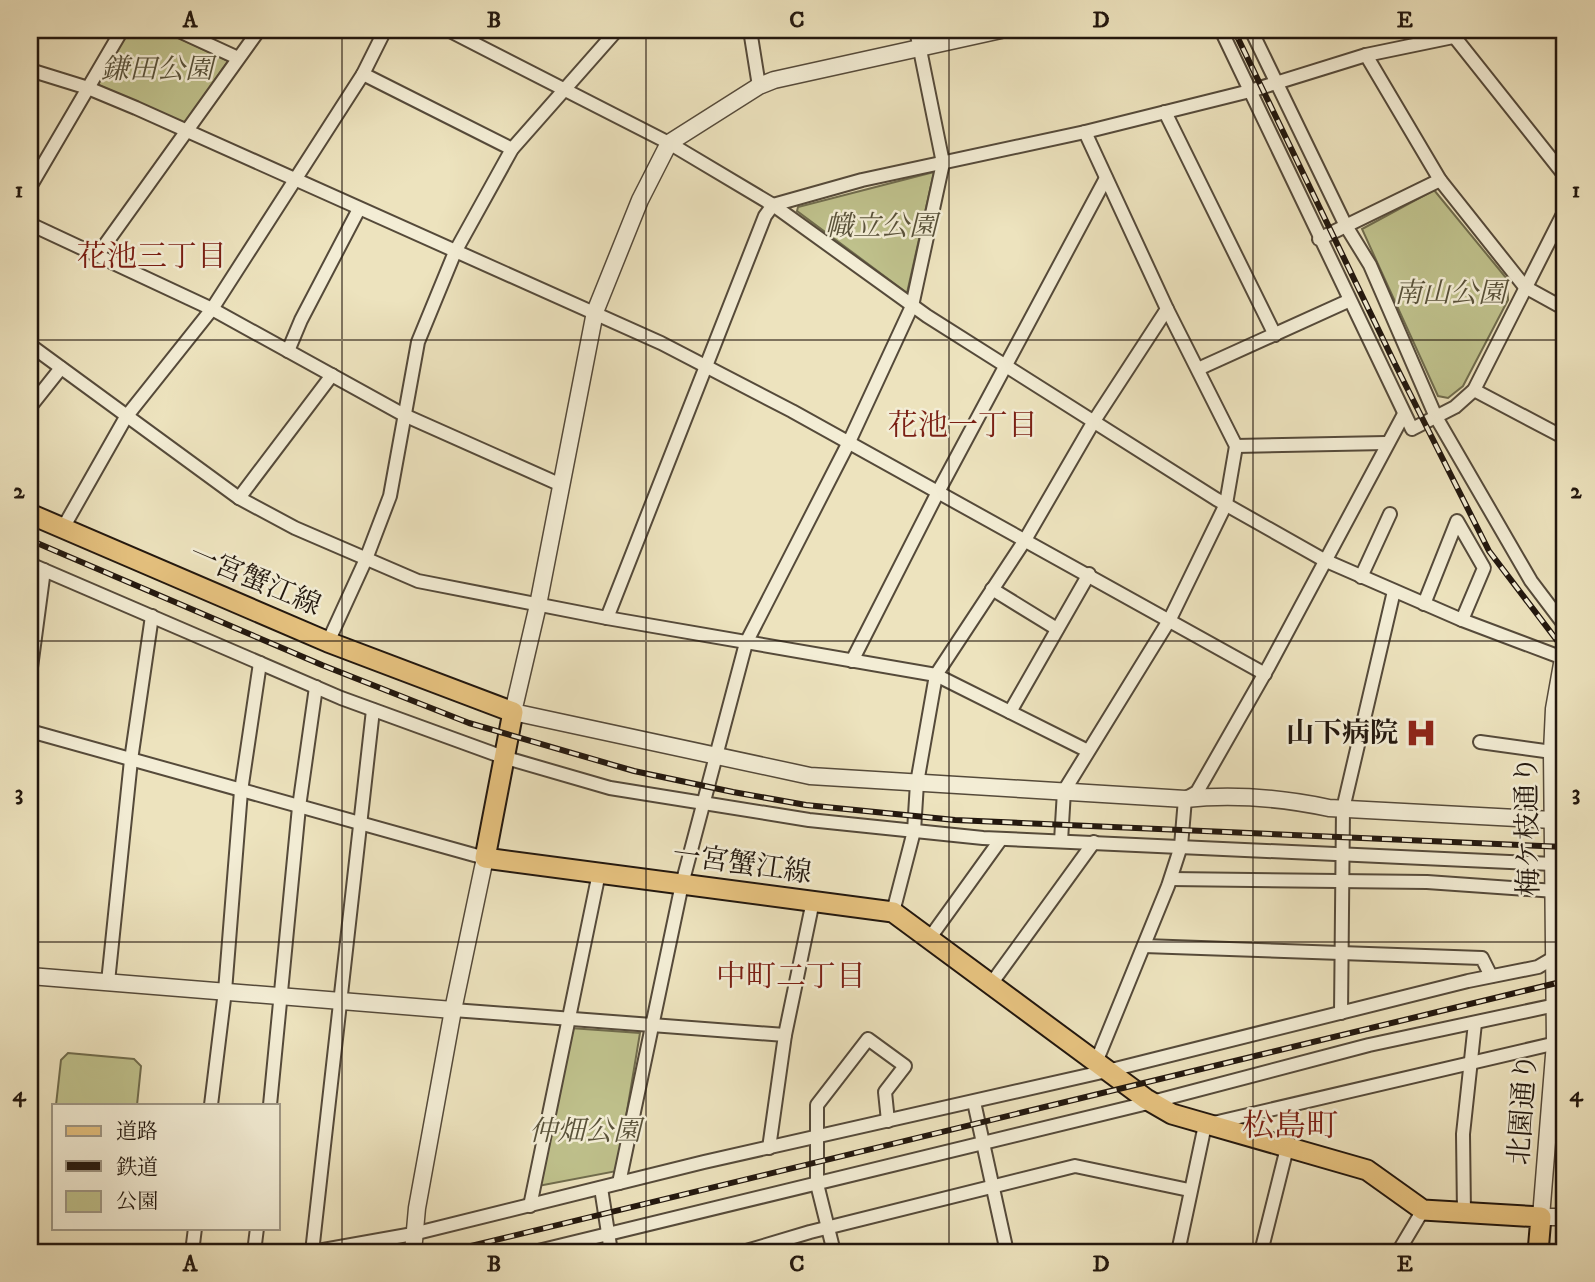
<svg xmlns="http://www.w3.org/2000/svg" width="1595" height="1282" font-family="'IM FELL DW Pica','Noto Serif JP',serif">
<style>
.green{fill:#bfc18c;stroke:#706c4d;stroke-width:2}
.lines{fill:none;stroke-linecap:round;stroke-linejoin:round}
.minor-casing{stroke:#554a3a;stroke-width:16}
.tertiary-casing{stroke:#554a3a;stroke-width:19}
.primary-casing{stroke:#22170e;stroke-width:23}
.minor{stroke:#f3edd5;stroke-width:12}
.tertiary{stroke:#f3edd5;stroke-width:16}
.primary{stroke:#e6c27f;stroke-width:19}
.rail-casing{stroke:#22170e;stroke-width:6}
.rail{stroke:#f3edd5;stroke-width:3.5;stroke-dasharray:10;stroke-linecap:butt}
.grid{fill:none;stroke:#22170e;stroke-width:2;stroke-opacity:0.55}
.labels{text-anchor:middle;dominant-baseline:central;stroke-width:5;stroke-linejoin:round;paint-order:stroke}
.park-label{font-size:28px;font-style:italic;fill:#59523a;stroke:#f3edd5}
.street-label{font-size:28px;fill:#22170e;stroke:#f3edd5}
.poi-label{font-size:28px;font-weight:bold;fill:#22170e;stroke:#f3edd5;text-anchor:end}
.neighbourhood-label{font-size:30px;fill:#7a1f14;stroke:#f3edd5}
.quarter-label{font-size:32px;fill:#7a1f14;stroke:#f3edd5}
.neatline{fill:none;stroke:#22170e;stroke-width:2.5}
.grid-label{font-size:23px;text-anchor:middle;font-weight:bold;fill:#22170e}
</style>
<rect width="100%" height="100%" fill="#ede3be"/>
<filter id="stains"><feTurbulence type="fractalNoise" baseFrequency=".00286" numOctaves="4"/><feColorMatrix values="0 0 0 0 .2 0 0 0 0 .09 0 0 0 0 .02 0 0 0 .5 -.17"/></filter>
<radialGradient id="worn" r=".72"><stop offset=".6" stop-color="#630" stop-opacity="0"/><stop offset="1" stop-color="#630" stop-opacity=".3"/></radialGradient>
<!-- green -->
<g class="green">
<path d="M130,30h32l66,31 -43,62 -89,-39z"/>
<path d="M934,172l-27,121 -110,-82 1,-4z"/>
<path d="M1434,190l73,89 1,21 -45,86 -15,12 -10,-2 -76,-167z"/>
<path d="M570,1028l70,5 -23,138 -84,16z"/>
<path d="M68,1053l66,6 7,7 -4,39h-81l5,-45z"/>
</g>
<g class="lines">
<defs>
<g id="minor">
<path d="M177,30l61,28"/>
<path d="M448,30l221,113 104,62 154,111 289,183 108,61 138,60 101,38"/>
<path d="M750,30l9,56"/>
<path d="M1221,30l191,399 43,-22 19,-17 91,-180"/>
<path d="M1251,30l95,196 24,39 66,152 95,164 34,45"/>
<path d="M1449,30l116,146"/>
<path d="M1366,55l74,125 85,107 40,22"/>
<path d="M30,70l58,18 48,20 525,235 131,68 473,263"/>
<path d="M363,74l149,75"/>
<path d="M1165,112l110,223"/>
<path d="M30,187l92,-157"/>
<path d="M30,224l182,85 192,106 155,69"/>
<path d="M1319,239l121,-59"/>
<path d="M97,256l162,-226"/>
<path d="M30,345l209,153 56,30 123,53 189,37 329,57 152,76"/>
<path d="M288,351l13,-31 58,-111"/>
<path d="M1198,369l150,-68"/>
<path d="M1474,390l91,48"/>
<path d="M30,407l31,-39"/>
<path d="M1236,446l150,-3"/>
<path d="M239,498l93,-123"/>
<path d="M63,528l63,-111 86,-108 151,-235 22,-44"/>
<path d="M30,564l311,134 162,59 107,31 199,32 174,18 571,26"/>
<path d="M1361,577l29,-63"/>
<path d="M992,589l65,40"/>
<path d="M1424,604l33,-83 27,47 -22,52"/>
<path d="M607,618l158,-402 8,-11 89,-25 223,-48 165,-41 116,-36 87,-18"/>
<path d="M328,642l38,-83 24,-63 28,-154 37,-90 57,-103 105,-119"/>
<path d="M852,661l86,-169 168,-314"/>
<path d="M30,675l14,-105"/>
<path d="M1010,712l79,-138"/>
<path d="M30,731l455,127"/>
<path d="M1480,742l72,10"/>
<path d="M1061,841l3,-50 106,-172 56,-115 10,-58 -69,-137 -82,-177"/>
<path d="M1171,879l256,3 128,9"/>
<path d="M893,912l21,-81 3,-48 19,-108 89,-135 69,-119 73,-112"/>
<path d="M929,939l72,-100"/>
<path d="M1144,946l338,12 9,18"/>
<path d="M108,982l23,-222 21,-144"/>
<path d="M991,984l103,-142"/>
<path d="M453,1010l332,25"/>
<path d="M1341,1013l2,-204 51,-218"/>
<path d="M1097,1060l71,-174 13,-40 4,-47 12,-7 72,-126 135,-252"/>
<path d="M974,1102l33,150"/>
<path d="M211,1105l14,-114 16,-200 19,-128"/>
<path d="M270,1105l29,-298 17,-120"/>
<path d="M1551,1107h14"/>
<path d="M769,1148l16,-113 28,-134"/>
<path d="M619,1183l63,-299 64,-241 103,-201 63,-136 31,-143 -27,-133"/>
<path d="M601,1188l10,64"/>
<path d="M530,1206l69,-333"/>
<path d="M1464,1213l-1,-79 12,-111"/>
<path d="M192,1252l3,-24"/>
<path d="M254,1252l3,-24"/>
<path d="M312,1252l101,-18 291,-72 407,-92 357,-89 70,-14 17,-10"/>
<path d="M312,1252l61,-542"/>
<path d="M534,1252l618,-150 217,-57 196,-42"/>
<path d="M743,1252l67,-20 265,-66 114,24"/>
<path d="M834,1252l-17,-68v-79l51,-66 37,27 -20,26 3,29"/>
<path d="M1178,1252l27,-127 360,-84"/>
<path d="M1261,1252l26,-104"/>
<path d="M1398,1252l25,-42"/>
</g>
<g id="tertiary">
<path d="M1001,30l-227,50 -15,6 -90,57 -29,57 -45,112 -57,293 -25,107 297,64 375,23c47,-5 97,-1 144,9l224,12"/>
<path d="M1565,647l-11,62 -2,43 3,291 -14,174h24"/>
<path d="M30,976l423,34"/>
<path d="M413,1252l4,-44 36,-198 32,-152"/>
</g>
<path id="primary" d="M30,514l298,128 185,70 -28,146 408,54 253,187 26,15 195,56 56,40 118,7 -3,35"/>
</defs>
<!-- minor casing -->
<use href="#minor" class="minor-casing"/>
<!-- tertiary casing -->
<use href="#tertiary" class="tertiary-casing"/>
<!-- primary casing -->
<use href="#primary" class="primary-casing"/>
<!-- minor -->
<use href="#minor" class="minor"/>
<!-- tertiary -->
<use href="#tertiary" class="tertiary"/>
<!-- primary -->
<use href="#primary" class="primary"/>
<defs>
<g id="rail">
<path d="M1234,30l161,334 94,187 76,100"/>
<path d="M30,540l292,125 147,58 165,48 99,21 73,13 149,15 610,27"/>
<path d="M446,1252l1119,-271"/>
</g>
</defs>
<!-- rail casing -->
<use href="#rail" class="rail-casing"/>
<!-- rail -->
<use href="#rail" class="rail"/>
</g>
<!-- grid -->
<path class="grid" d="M342,30v1222M646,30v1222M949,30v1222M1253,30v1222M30,340h1535M30,641h1535M30,942h1535"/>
<!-- icons -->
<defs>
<symbol id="hospital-bare" viewBox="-9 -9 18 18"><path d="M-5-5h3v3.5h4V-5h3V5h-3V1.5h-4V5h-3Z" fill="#8f2418" stroke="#f3edd5" stroke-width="2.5" paint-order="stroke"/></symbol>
</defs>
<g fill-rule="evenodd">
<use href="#hospital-bare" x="1399" y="711" width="44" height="44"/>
</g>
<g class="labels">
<!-- park labels -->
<g class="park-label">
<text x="157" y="69">鎌田公園</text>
<text x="881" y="226">幟立公園</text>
<text x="1450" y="293">南山公園</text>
<text x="585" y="1131">仲畑公園</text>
</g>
<!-- street labels -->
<g class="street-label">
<text transform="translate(255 580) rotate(23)">一宮蟹江線</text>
<text transform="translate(1528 826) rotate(-91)">梅ケ枝通り</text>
<text transform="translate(742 864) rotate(8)">一宮蟹江線</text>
<text transform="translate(1523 1109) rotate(-86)">北園通り</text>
</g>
<!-- poi labels -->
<g class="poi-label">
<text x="1398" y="733">山下病院</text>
</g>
<!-- neighbourhood labels -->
<g class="neighbourhood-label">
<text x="152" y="257">花池三丁目</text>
<text x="963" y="426">花池一丁目</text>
<text x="791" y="977">中町二丁目</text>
</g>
<!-- quarter labels -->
<g class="quarter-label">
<text x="1290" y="1127">松島町</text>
</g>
</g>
<!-- margin -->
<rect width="1595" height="1282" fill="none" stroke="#ede3be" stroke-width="77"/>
<!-- legend -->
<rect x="52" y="1104" width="228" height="126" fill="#f3edd5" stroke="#9f9785" stroke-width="2"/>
<rect x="66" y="1126" width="35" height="10" fill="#e6c27f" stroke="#9f9785" stroke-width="2"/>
<text x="116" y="1138" font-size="21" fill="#22170e">道路</text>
<rect x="66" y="1161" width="35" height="10" fill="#22170e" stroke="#9f9785" stroke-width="2"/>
<text x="116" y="1174" font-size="21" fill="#22170e">鉄道</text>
<rect x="66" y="1191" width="35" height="21" fill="#bfc18c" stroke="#9f9785" stroke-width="2"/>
<text x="116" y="1208" font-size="21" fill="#22170e">公園</text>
<rect x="38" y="38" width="1518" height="1206" class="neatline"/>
<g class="grid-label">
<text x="190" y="27">A</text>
<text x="494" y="27">B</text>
<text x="797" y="27">C</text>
<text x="1101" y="27">D</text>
<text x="1405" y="27">E</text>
<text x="19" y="197">1</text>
<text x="1576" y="197">1</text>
<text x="19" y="498">2</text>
<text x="1576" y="498">2</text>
<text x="19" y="800">3</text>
<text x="1576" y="800">3</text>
<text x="19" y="1101">4</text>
<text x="1576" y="1101">4</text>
<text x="190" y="1271">A</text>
<text x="494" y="1271">B</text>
<text x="797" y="1271">C</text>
<text x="1101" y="1271">D</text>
<text x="1405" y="1271">E</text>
</g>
<rect width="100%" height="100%" filter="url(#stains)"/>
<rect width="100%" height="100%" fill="url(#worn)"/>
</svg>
